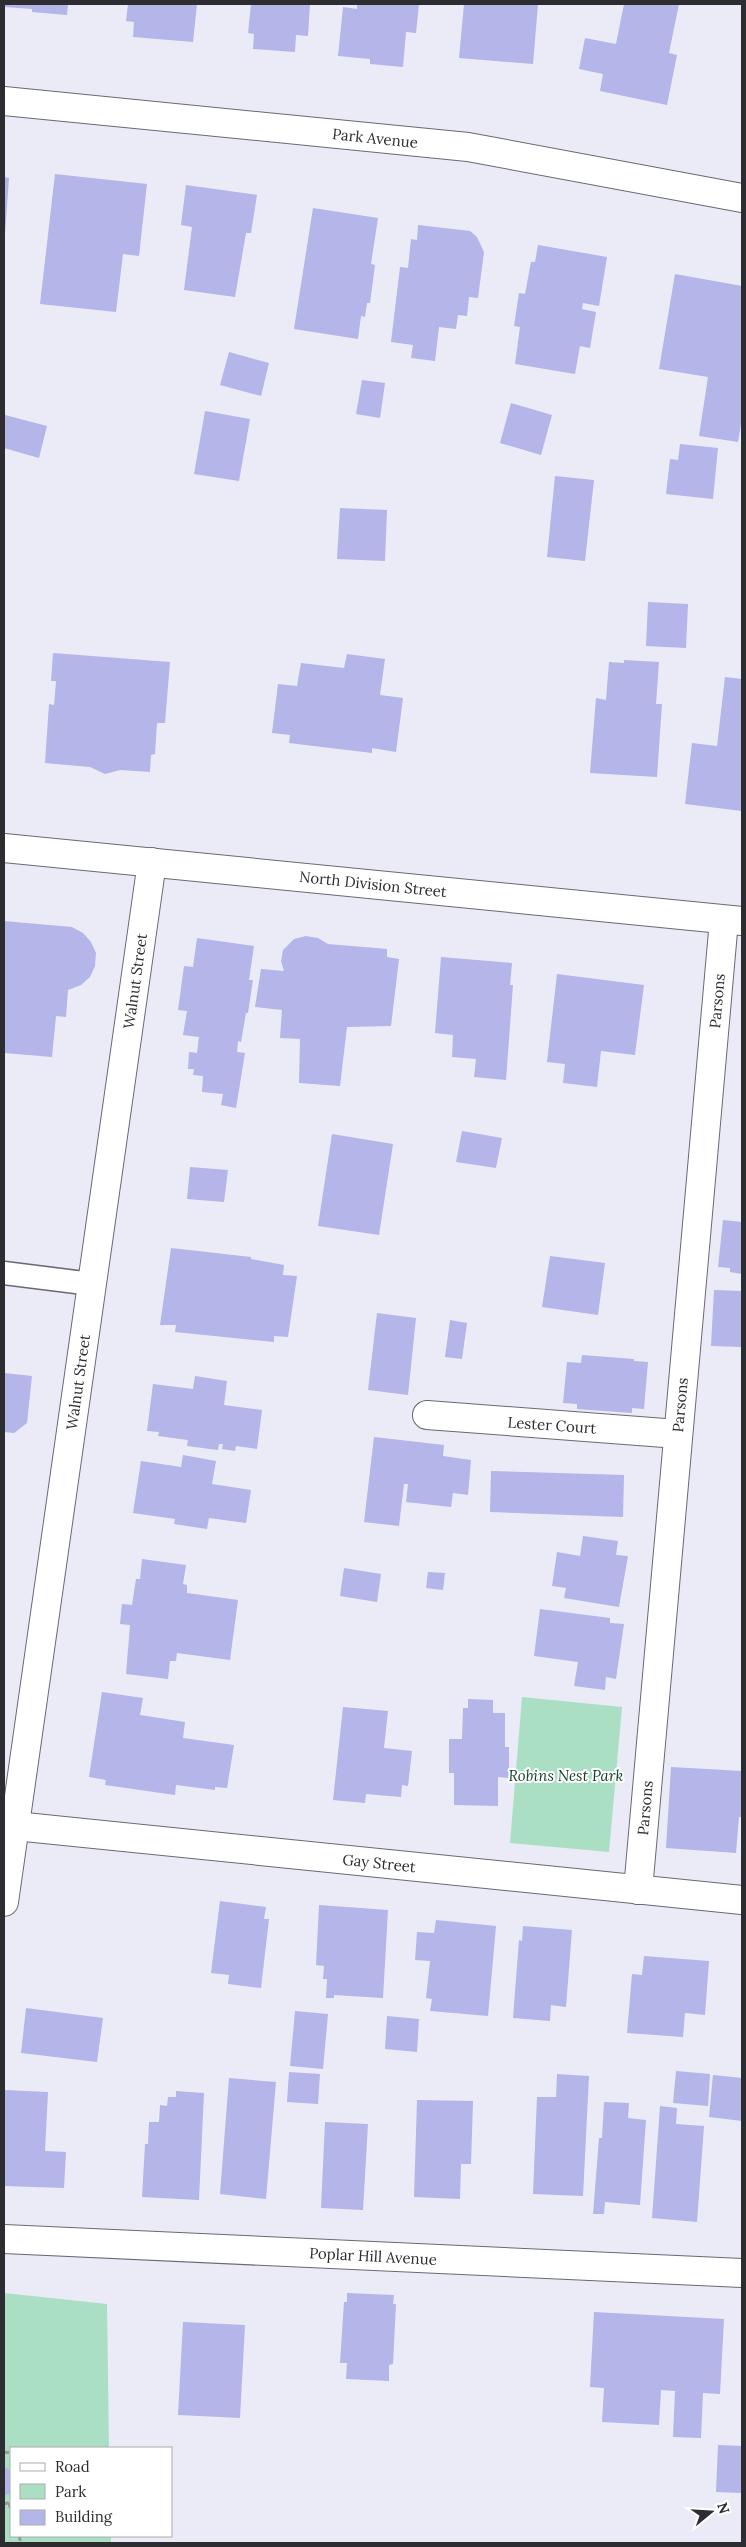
<svg xmlns="http://www.w3.org/2000/svg" width="746" height="2547" font-family="Lora,serif">
<style>
.green{fill:#abdfc4}
.building{fill:#b4b5e8}
.lines{fill:none;stroke-linecap:round;stroke-linejoin:round}
.service-casing{stroke:#696973;stroke-width:25}
.minor-casing{stroke:#696973;stroke-width:30}
.tertiary-casing{stroke:#696973;stroke-width:30}
.path{stroke:#95969e;stroke-width:3;stroke-dasharray:5 2.5;stroke-linecap:butt}
.service{stroke:#fff;stroke-width:22}
.minor{stroke:#fff;stroke-width:28}
.tertiary{stroke:#fff;stroke-width:28}
.labels{text-anchor:middle;dominant-baseline:central;stroke-width:4;stroke-linejoin:round;paint-order:stroke}
.street-label{font-size:15px;fill:#2d2d31;stroke:#fff}
.park-label{font-size:15px;font-style:italic;fill:#0e3e2b;stroke:#fff}
</style>
<rect width="100%" height="100%" fill="#eaebf6"/>
<!-- green -->
<g class="green">
<path d="M522,1697l100,10 -13,145 -99,-9z"/>
<path d="M4,2293l103,11 2,144h-98v88h100v7h-107z"/>
</g>
<!-- building -->
<g class="building">
<path d="M4,4h64l-1,11 -35,-3v-3l-28,-2z"/>
<path d="M128,4h69l-4,38 -60,-5 1,-15 -8,-1z"/>
<path d="M251,4h59l-2,32 -12,-1 -1,17 -42,-3 1,-15 -6,-1z"/>
<path d="M357,4h62l-3,29 -10,-1 -3,35 -33,-3v-5l-32,-3 5,-49 14,2z"/>
<path d="M464,4h74l-5,60 -74,-6z"/>
<path d="M624,4h55l-10,49 8,2 -10,50 -67,-14 3,-17 -24,-5 6,-31 31,6z"/>
<path d="M55,174l92,10 -8,72 -16,-2 -7,58 -76,-8z"/>
<path d="M4,177l5,1 -4,56h-1z"/>
<path d="M186,185l71,10 -6,38h-5l-11,64 -51,-7 8,-63 -11,-2z"/>
<path d="M313,208l65,10 -7,46 4,1 -5,38h-3l-2,14 -4,-1 -3,23 -64,-10z"/>
<path d="M418,225l52,6 7,6 7,15 -6,46 -9,-1 -2,19 -9,-1 -2,14 -17,-2 -4,34 -24,-3 2,-13 -22,-3 9,-75 8,1 3,-29 6,1z"/>
<path d="M538,245l69,12 -8,49 -16,-3 -1,6 14,3 -6,36 -10,-2 -5,28 -60,-10 5,-37 -6,-1 5,-33 6,1 6,-32h4z"/>
<path d="M675,274l67,12v132l-4,24 -39,-6 9,-59 -49,-8z"/>
<path d="M229,352l40,11 -8,33 -41,-11z"/>
<path d="M362,380l23,3 -5,35 -24,-4z"/>
<path d="M511,403l41,12 -11,40 -41,-12z"/>
<path d="M205,411l45,8 -11,62 -45,-7z"/>
<path d="M5,415l42,11 -8,32 -35,-10z"/>
<path d="M680,444l38,4 -5,51 -47,-5 4,-35 8,1z"/>
<path d="M555,476l39,4 -9,81 -38,-4z"/>
<path d="M340,508l47,2 -2,51 -48,-2z"/>
<path d="M648,602l40,2 -2,44 -40,-2z"/>
<path d="M53,653l117,9 -5,61h-8l-2,31 -4,1 -1,17 -30,-2 -15,4 -15,-7 -45,-4 4,-59 5,1 2,-24h-5z"/>
<path d="M347,654l38,5 -5,36 23,3 -7,54 -24,-4v5l-83,-10 1,-8 -18,-2 6,-49 19,2 4,-23 43,5z"/>
<path d="M624,660l35,2 -3,42h6l-5,73 -67,-4 6,-75 10,2 3,-38 15,1z"/>
<path d="M725,677l17,2v132l-57,-7 7,-61 25,3z"/>
<path d="M4,921l68,6 11,6 8,9 5,11 -1,13 -5,11 -9,8 -13,5 -2,27 -10,-1 -4,41 -48,-4z"/>
<path d="M306,936l12,2 10,6 59,5v8l12,2 -8,67 -44,1 -7,59 -41,-3 1,-44 -20,-1 2,-28 -27,-3 6,-38 23,2 -3,-10 2,-11 11,-11z"/>
<path d="M197,938l57,8 -5,34h4l-5,33h-2l-5,29 -3,-1 -1,11 8,1 -9,55 -15,-3 2,-11 -21,-2 1,-16 -10,-1 1,-6h-6l1,-17 8,1 2,-16 -16,-2 4,-24 -9,-1 6,-44 9,1z"/>
<path d="M441,957l71,6 -2,22h3l-7,95 -32,-3 2,-18 -24,-2 1,-22 -18,-2z"/>
<path d="M557,974l87,11 -9,70 -34,-4 -4,36 -34,-4 2,-19 -18,-2z"/>
<path d="M462,1131l40,7 -6,30 -40,-6z"/>
<path d="M332,1134l61,10 -14,91 -61,-9z"/>
<path d="M190,1167l38,3 -4,32 -37,-3z"/>
<path d="M723,1220l19,2v52l-12,-2v-4l-12,-1z"/>
<path d="M171,1248l80,9v2l33,6 -1,10 14,1 -9,61 -14,-1v6l-99,-10 1,-7h-16z"/>
<path d="M550,1256l55,7 -7,52 -56,-8z"/>
<path d="M714,1290l28,1v56l-31,-1z"/>
<path d="M377,1313l39,5 -8,77 -40,-5z"/>
<path d="M450,1320l17,3 -5,36 -17,-2z"/>
<path d="M582,1355l52,4v2l14,1 -4,47 -12,-1v5l-55,-4v-5l-14,-1 4,-41 14,1z"/>
<path d="M4,1373l28,3 -5,47 -13,10 -10,-1z"/>
<path d="M195,1376l32,5 -3,24 38,5 -5,39 -21,-3 -1,5 -13,-2 1,-5h-4l-1,6 -31,-4 1,-6 -30,-4 1,-4 -12,-1 6,-47 40,5z"/>
<path d="M374,1437l70,8 -1,11 28,4 -3,35 -15,-2 -2,14 -45,-5 2,-18h-4l-5,42 -35,-4z"/>
<path d="M183,1455l33,6 -4,23 39,6 -5,33 -37,-5 -2,11 -33,-5 1,-5 -42,-6 8,-52 40,6z"/>
<path d="M491,1471l133,4 -1,42 -133,-5z"/>
<path d="M583,1536l35,5 -2,14 12,1 -9,51 -55,-9 2,-10 -14,-2 5,-34 23,4z"/>
<path d="M142,1559l44,6 -3,19 4,1v8l51,7 -8,60 -53,-7 -1,8h-6l-2,18 -42,-5 4,-49 -10,-1 2,-20 10,1 4,-26h4z"/>
<path d="M344,1568l37,6 -4,28 -37,-6z"/>
<path d="M428,1572l17,1 -2,17 -17,-2z"/>
<path d="M540,1609l70,9v5l14,1 -8,55 -10,-2 -1,13 -31,-4 4,-24 -44,-6z"/>
<path d="M102,1692l41,6 -3,17 45,7 -2,16 51,7 -7,43 -12,-1v3l-39,-5 -1,10 -70,-10 1,-5 -17,-3z"/>
<path d="M468,1699l25,1v13h12v34h4v31l-11,-1v29l-44,-1v-32h-5v-34h13l1,-31h5z"/>
<path d="M343,1707l45,4 -4,37 28,3 -4,35 -6,-1 -1,12 -35,-3 -1,9 -32,-3z"/>
<path d="M671,1767l71,4v46h-3l-3,36 -70,-5z"/>
<path d="M220,1901l46,6 -2,12h5l-8,69 -33,-4 1,-9 -18,-2z"/>
<path d="M319,1905l69,5 -5,88 -49,-3v3h-8l1,-19h-4l1,-13 -8,-1z"/>
<path d="M436,1920l60,6 -8,90 -58,-5 2,-12 -6,-1 4,-37 -15,-1 2,-28 17,1z"/>
<path d="M523,1926l49,4 -6,77 -15,-2 -1,16 -37,-3 6,-78 3,1z"/>
<path d="M644,1956l65,5 -4,54 -20,-2 -2,24 -56,-4 5,-59 10,1z"/>
<path d="M26,2008l77,10 -6,44 -76,-9z"/>
<path d="M295,2011l33,3 -5,55 -33,-3z"/>
<path d="M387,2016l32,3 -2,33 -32,-3z"/>
<path d="M676,2071l34,3 -2,32 -35,-3z"/>
<path d="M289,2072l31,2 -2,30 -31,-2z"/>
<path d="M557,2074l32,2 -6,120 -50,-2 4,-97h19z"/>
<path d="M713,2075l29,3v43l-33,-4z"/>
<path d="M229,2078l47,4 -10,117 -46,-5z"/>
<path d="M4,2090l44,2 -3,59 21,1 -2,36 -60,-2z"/>
<path d="M176,2091l28,2 -5,107 -57,-3 3,-53h3l1,-22h10l1,-17 7,1 1,-9h8z"/>
<path d="M417,2100l56,1 -2,63h-10l-1,35 -46,-2z"/>
<path d="M604,2102l25,1 -1,15 18,2 -6,85 -35,-3 -1,12h-11l6,-76h3z"/>
<path d="M660,2106l17,2 -1,16 28,2 -7,96 -45,-4z"/>
<path d="M325,2122l43,2 -5,86 -42,-2z"/>
<path d="M347,2293l47,2 -1,9h3l-3,60 -4,1v16l-43,-2 1,-16h-7l4,-61h3z"/>
<path d="M594,2312l130,7 -4,75 -17,-1 -2,45 -28,-1 2,-46 -14,-1 -2,35 -57,-3 2,-34 -14,-1z"/>
<path d="M183,2322l62,3 -5,93 -62,-3z"/>
<path d="M718,2445l24,1v47l-26,-1z"/>
<path d="M4,2468h4l3,6v17l-1,3 -6,1z"/>
</g>
<g class="lines">
<defs>
<path id="service" d="M4,1273l88,11"/>
<g id="minor">
<path d="M4,101l464,46 274,51"/>
<path d="M427,1415l251,19"/>
<path d="M15,1826l727,74"/>
<path d="M638,1890l86,-970"/>
<path d="M4,1902l148,-1040"/>
<path d="M4,2239l738,34"/>
</g>
<path id="tertiary" d="M4,848l738,73"/>
</defs>
<!-- service casing -->
<use href="#service" class="service-casing"/>
<!-- minor casing -->
<use href="#minor" class="minor-casing"/>
<!-- tertiary casing -->
<use href="#tertiary" class="tertiary-casing"/>
<!-- path -->
<g class="path">
<path d="M4,2452l7,1"/>
<path d="M9,2503l2,8"/>
<path d="M4,2504l7,-2"/>
<path d="M19,2536l2,7"/>
</g>
<!-- service -->
<use href="#service" class="service"/>
<!-- minor -->
<use href="#minor" class="minor"/>
<!-- tertiary -->
<use href="#tertiary" class="tertiary"/>
</g>
<g class="labels">
<!-- street labels -->
<g class="street-label">
<text transform="translate(375 138) rotate(6)">Park Avenue</text>
<text transform="translate(373 884) rotate(6)">North Division Street</text>
<text transform="translate(135 981) rotate(-82)">Walnut Street</text>
<text transform="translate(717 1001) rotate(-85)">Parsons</text>
<text transform="translate(78 1382) rotate(-82)">Walnut Street</text>
<text transform="translate(680 1405) rotate(-85)">Parsons</text>
<text transform="translate(552 1425) rotate(4)">Lester Court</text>
<text transform="translate(645 1808) rotate(-85)">Parsons</text>
<text transform="translate(379 1863) rotate(6)">Gay Street</text>
<text transform="translate(373 2256) rotate(3)">Poplar Hill Avenue</text>
</g>
<!-- park labels -->
<g class="park-label">
<text x="566" y="1775">Robins Nest Park</text>
</g>
</g>
<!-- border -->
<rect width="746" height="2547" fill="none" stroke="#2d2d31" stroke-width="10"/>
<!-- legend -->
<rect x="10" y="2447" width="162" height="90" fill="#ffffff" stroke="#ababad"/>
<rect x="20" y="2463" width="25" height="8" fill="#ffffff" stroke="#ababad"/>
<text x="55" y="2472" font-size="15" fill="#2d2d31">Road</text>
<rect x="20" y="2484" width="25" height="15" fill="#abdfc4" stroke="#ababad"/>
<text x="55" y="2497" font-size="15" fill="#2d2d31">Park</text>
<rect x="20" y="2510" width="25" height="15" fill="#b4b5e8" stroke="#ababad"/>
<text x="55" y="2522" font-size="15" fill="#2d2d31">Building</text>
<!-- north arrow -->
<g transform="translate(711 2512) rotate(72)" stroke="#ffffff" stroke-width="4" paint-order="stroke">
<path d="M0-4L9 19L0 12L-9 19Z" fill="#2d2d31"/>
<text y="-8" font-size="14" font-weight="bold" text-anchor="middle" fill="#2d2d31">N</text>
</g>
</svg>
